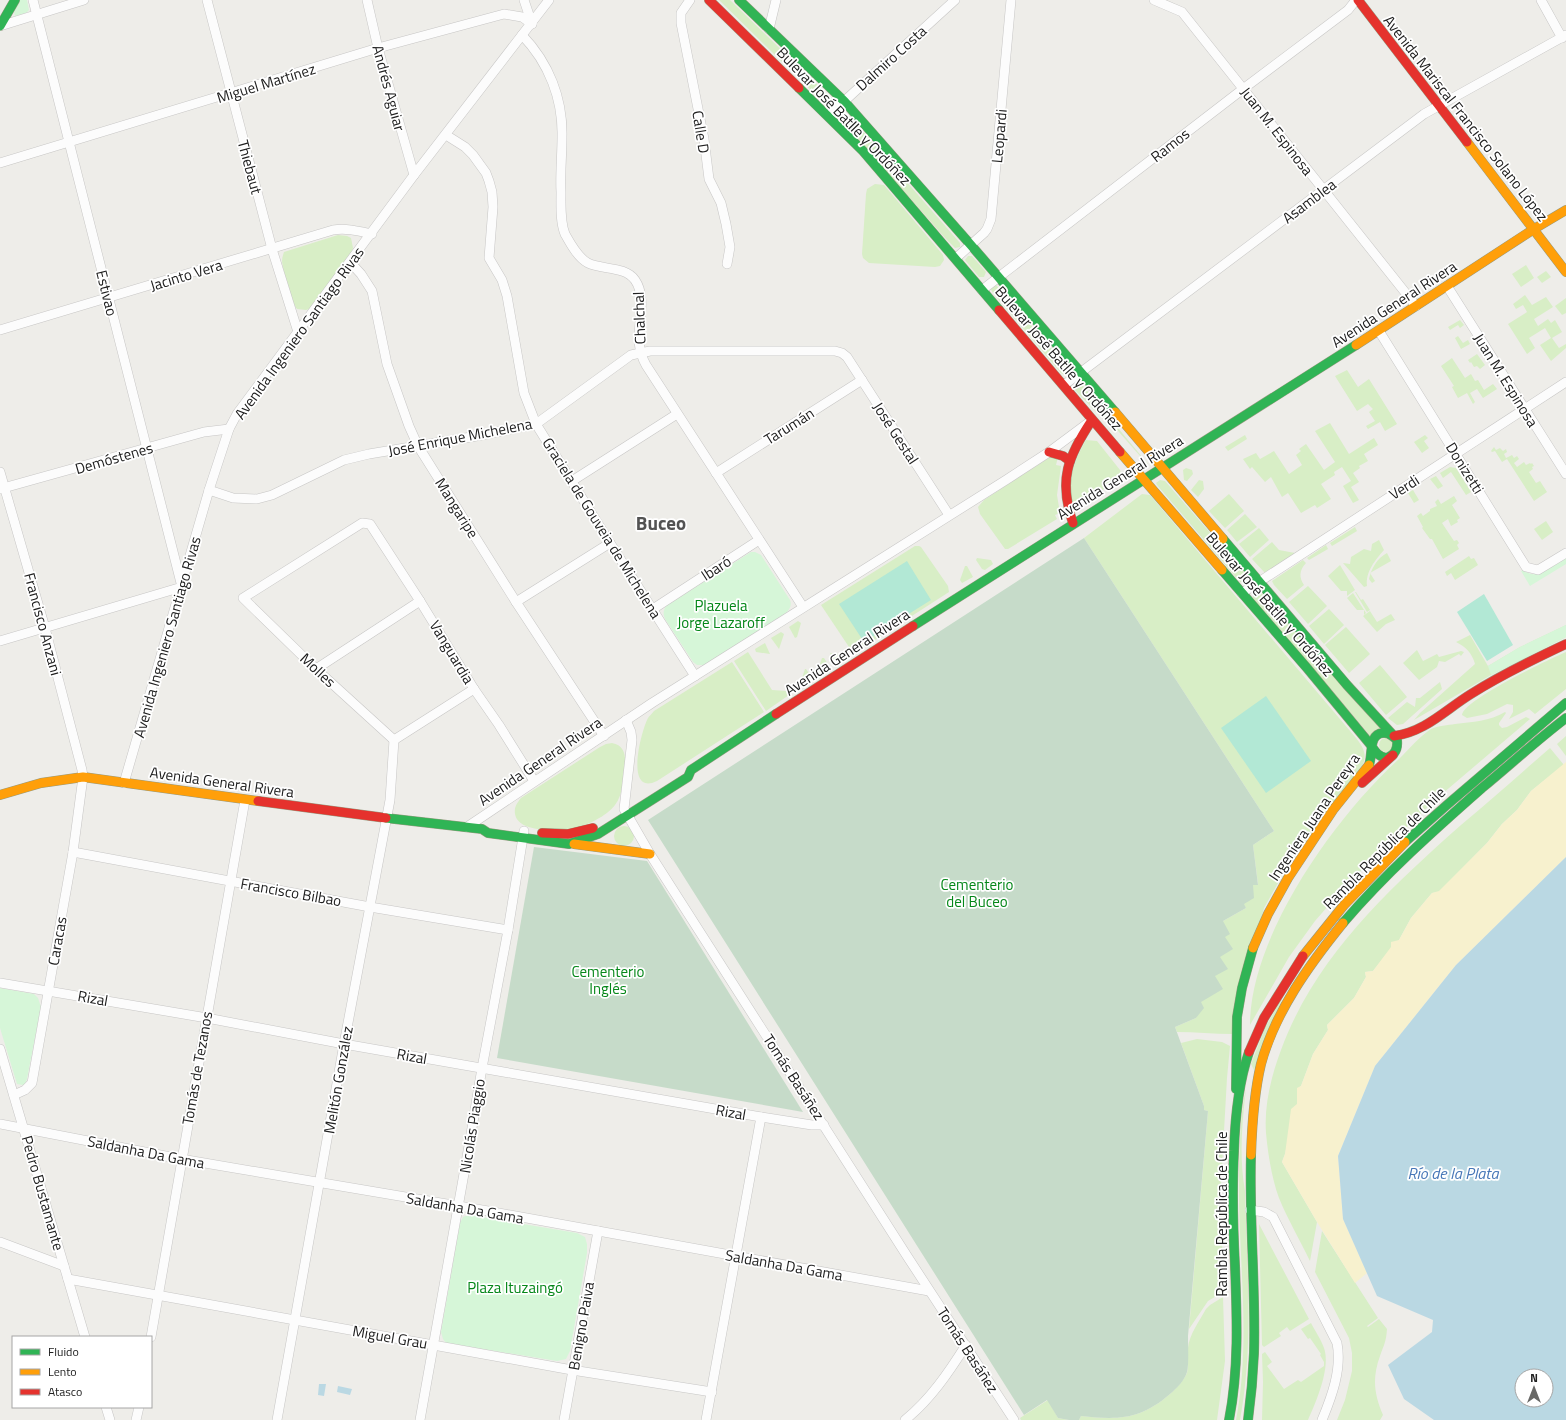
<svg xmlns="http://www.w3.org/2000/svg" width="1566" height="1420" font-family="'Titillium Web',sans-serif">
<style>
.grass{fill:#d8eec6}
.sand{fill:#f7f1ce}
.cemetery{fill:#c6dbc9}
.park{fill:#d6f6d8}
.pitch{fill:#b2e8d5}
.water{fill:#bad8e3;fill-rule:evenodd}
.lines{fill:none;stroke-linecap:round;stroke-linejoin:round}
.street-casing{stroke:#c7c6c5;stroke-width:10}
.fast-casing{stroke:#969a7f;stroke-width:10}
.slow-casing{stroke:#969a7f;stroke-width:10}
.jam-casing{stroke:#969a7f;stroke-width:10}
.street{stroke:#fcfcfc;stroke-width:9}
.fast{stroke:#30b455;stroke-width:9}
.slow{stroke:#ff9f0a;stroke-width:9}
.jam{stroke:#e5322d;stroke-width:9}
.labels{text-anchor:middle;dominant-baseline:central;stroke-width:3.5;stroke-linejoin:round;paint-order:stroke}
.street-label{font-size:15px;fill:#202020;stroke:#fff}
.park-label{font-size:15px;fill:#058719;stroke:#fff}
.water-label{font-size:16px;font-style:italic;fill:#4676b7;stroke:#fff}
.district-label{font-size:19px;font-weight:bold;fill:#535353;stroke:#fff}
</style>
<rect width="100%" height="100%" fill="#eeede9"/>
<!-- grass -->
<g class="grass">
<path d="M719,0h11l100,97 1,4 -4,3 -4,-2z"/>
<path d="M846,115l4,2 110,126v4l-5,1 -9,-9 -103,-117v-4z"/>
<path d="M875,184l9,1 59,70 1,5 -4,6 -5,1 -66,-4 -6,-5 -1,-4 4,-60 1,-5z"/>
<path d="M338,235l9,1 4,2 2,10 -2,7 -42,54 -3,1 -9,-1c-6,-6 -14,-39 -15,-48 0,-3 1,-6 2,-9z"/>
<path d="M968,256h4l14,16 -2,5h-5l-14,-17z"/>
<path d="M1526,265l8,13 -13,9 -9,-13z"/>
<path d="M1546,271l5,6 -9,6 -5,-6z"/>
<path d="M996,285l73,84v5l-3,2 -5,-3 -68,-80 -3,-5z"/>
<path d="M1525,295l7,10 14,-8 7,10 -19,12 4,7 10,-7 3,4 4,-3 7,12 -10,6 7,10 7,-4v4l-15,13 -11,-16 11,-7 -6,-10 -16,10 6,10 -8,6 -19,-30 19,-12 -4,-7 -7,4 -3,-5z"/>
<path d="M1566,298v15l-4,2 -7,-9z"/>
<path d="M1460,320l4,5 -4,3 -2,-3 -8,5 -2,-3z"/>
<path d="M1458,336l5,7 5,-3 2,4 -9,5 -6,-11z"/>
<path d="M1477,354l8,11 -5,4 -3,-3 -3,1 -3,-5 -1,1 -2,-3z"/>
<path d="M1452,358l13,20 6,-4 4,7 3,-1 6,10 9,-6 4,5 -14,9 -6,-9 -7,4 5,9 -2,2 -6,-11 -9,5 -6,-11 2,-1 -13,-20z"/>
<path d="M1347,370l11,17 11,-8 28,45 -12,7 -5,-9 -12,7 -2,-3 9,-5 -6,-9 4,-3 -5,-5 -11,7 -22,-35z"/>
<path d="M1077,383l6,3 65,78h-1l-35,-40 -14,-10 -23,-24 -1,-2z"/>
<path d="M1330,423l19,31 25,-16 4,7 -14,9 4,7 -9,5 1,2 -7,5 6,9 -8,5 8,13 -6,3 -10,-17 8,-5 -9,-14 -8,5 1,3 -14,9 10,15 -14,9 -2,-3 -14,8 -13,-20 -6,4 -11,-20 -6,5 -13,-15 -2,2 -7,-10 13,-6 4,6 14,-8 15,23 13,-9 -6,-10 5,-4 -2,-2 7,-5 18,26 11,-8 -20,-31z"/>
<path d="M1245,435l2,4 -19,12 -3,-4z"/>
<path d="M1425,435l3,3 -4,3 5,7 -7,5 -8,-11z"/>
<path d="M1086,440l11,1 23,29 1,4 -4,2 2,3 -35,23 -3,-4 -10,7c-3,-26 2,-42 15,-65z"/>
<path d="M1494,447l2,3 4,-2 3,3 3,-2 1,3 -3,2 2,4 6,-3 2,3 3,-2 2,3 -5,4 3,4 7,-5 2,3 4,-2 1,1 1,-1 2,3 -2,1 1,2 -4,3 7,11 4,-2 7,11 -13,9 -27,-42 -5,3 -7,-11 -3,1 -1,-1z"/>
<path d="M1050,457h8l-2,8 5,1 -4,29 3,18 -5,2 2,4 -49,30h-3l-25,-35 -2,-7 6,-7z"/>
<path d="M1450,467l6,1 15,24 -5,3 -15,-23 -8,6 -3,-5z"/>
<path d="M1186,468l6,2 1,4 -6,7 -3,-1 -1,-10z"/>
<path d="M1436,476l7,10 -5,3 -8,-10z"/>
<path d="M1160,480l5,1 81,93 1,5 -2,3h-5l-83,-97 -1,-2z"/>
<path d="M1199,480l4,1 1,8 -6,8 -7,-7z"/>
<path d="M1413,490l6,10 -5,3 -6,-10z"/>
<path d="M1142,494l8,1 206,243c7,9 12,17 6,28l-62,82 -22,35 -14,25 -32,126c-18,0 -37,-2 -55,-2l-2,-5 21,-9 5,-16 14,-26 10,-39 -2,-16 23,-13 -3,-4 10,-19 5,-1 -5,-39 21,-14 -190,-293z"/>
<path d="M1229,494l15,17 -19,17 -16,-17z"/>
<path d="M1454,496l3,5 -5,4 8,13 -3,2 1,2 -7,4 -3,-7 -6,4 12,18 3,-1 2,3 -2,2 2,4 -16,10 -11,-20h-2l-8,-11 1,-1 -6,-11 4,-3 2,3 7,-5v-2l7,-3 -2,-4 3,-3 3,5z"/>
<path d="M1245,514l12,13 -20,15 -10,-12z"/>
<path d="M1546,521l7,11 -11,8 -8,-11z"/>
<path d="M1355,527l2,4 -25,15 -2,-3z"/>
<path d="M1259,528l10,12 -19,17 -11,-13z"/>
<path d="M1379,540l5,10c-8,9 -19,22 -17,36l-3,1 -21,-24 7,1 1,-7 13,-8 7,2 1,-7z"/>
<path d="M1272,542l7,8 16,3 -30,20 -13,-14z"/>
<path d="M1326,545l2,4 -19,11 -2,-2z"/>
<path d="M915,546h4l2,1 27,39 1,6 -93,60 -3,1 -32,-48z"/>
<path d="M1387,553l4,8 -21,12 5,8 -3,2 -3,-4c2,-10 8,-21 18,-26z"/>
<path d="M1469,556l2,3 3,-1 4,7 -23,15 -4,-7 -4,3 -2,-4z"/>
<path d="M977,558l14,2 2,4 -8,6 -3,-1 -6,-9z"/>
<path d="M1303,560l3,3c-7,7 -7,15 -2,22l-17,14 -13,-14 -2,-4z"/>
<path d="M1340,565l15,25 -8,6v-5h-6l-13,-15z"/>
<path d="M965,566h2l6,11 -11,6 -2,-3z"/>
<path d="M1308,586l19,20 -19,18 -19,-22z"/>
<path d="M1259,590l122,139 -9,9 -119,-140 1,-7z"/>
<path d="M1355,592h1l5,8 2,-1 7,11 -3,2z"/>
<path d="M1353,593l13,20 -2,2v-5h-7l-10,-12z"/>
<path d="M1329,609l15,16 -20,19 -15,-18z"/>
<path d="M1370,611l7,11 14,-8 4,6 -9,4 -9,8 -14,-16z"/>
<path d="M798,621l3,2 -4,14 -2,1 -6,-11z"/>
<path d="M1566,625v12l-75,38 -77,45 6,-7 55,-49c-3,-11 -9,-17 -19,-22l14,-7 18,31 32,-19z"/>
<path d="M1346,627l24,27 -21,19 -24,-28z"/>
<path d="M781,632l3,2 -5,15 -8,-11z"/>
<path d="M765,643l5,11 -14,-2 -1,-3z"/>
<path d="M1417,650l6,11 14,-7 2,3 22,-6 3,1 -3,4 -2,-2 -14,8 -6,-1 -2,6 -18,13 -16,-17z"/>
<path d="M748,652l24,38 15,1 3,2 -1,2 -23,16 -32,-50z"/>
<path d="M1566,652v37l-31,25 -6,-5 -20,10 4,-7v-7l-6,-1 -20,10 -20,4 -5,-3c1,-15 88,-56 104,-63z"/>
<path d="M830,653l16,2 2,2 -12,7z"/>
<path d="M822,658h2l7,11 -11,6 -3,-2z"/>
<path d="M732,662l32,50 -107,69c-33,16 -16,-50 -9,-63 1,-2 4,-4 6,-7z"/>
<path d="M1380,665l27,32 -21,18 -27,-32z"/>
<path d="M805,669h1l7,10 -11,7 -2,-2z"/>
<path d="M1440,682l2,7 -39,35 -6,1 -9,-7 19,-16 8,5 1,-9h4z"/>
<path d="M1505,712l1,1 -7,10v2l3,3 5,-1 19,-10 4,2 -95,81 -86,82 -34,39 -26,36 -39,68c0,-90 86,-209 150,-267 9,-9 20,-22 31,-29 7,-3 17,-4 24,-5 17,-2 35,-3 50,-12z"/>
<path d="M1566,736v20l-9,-12z"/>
<circle cx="1386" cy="745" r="7"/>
<path d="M612,743c12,2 14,12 13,23 -2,12 -2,29 -10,39 -8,11 -29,21 -42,24 -15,2 -55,4 -58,-15 -1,-7 2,-11 6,-16l79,-51 6,-3z"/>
<path d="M1550,748l14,17 -33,26 -14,19 -15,14 -15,19 -48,49 -7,1 -21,25 -12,22 -7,7 -19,24 -8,1 1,5 -12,21 -27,27 1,5 -15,24 -12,32 -4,3v15l-12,50 -3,8 35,60 -7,39c-10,-21 -22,-41 -31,-63 -7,-19 -11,-43 -13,-65 -2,-28 5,-56 15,-83 34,-93 108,-161 180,-225 30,-25 59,-51 89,-77z"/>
<circle cx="624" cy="836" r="10"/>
<path d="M1283,996l-29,74 -3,-6 14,-36z"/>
<path d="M1197,1039l25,3 8,4 -3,32 -6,106 2,108 -15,9 -19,28 19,-218 -4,-1v-4l-23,-63z"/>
<path d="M1246,1089c-4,34 -7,68 -1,102 2,76 9,154 -5,229h-4c16,-83 1,-168 3,-252 1,-26 1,-54 7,-79z"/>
<path d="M1259,1224l50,95 -19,12 -3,-4 -8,6 2,3 -17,11 -2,-2z"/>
<path d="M1322,1231l56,87 -11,8 1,1 11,-8 8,10c-1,14 -3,15 -7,27 -8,22 -6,38 3,59l-3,5h-43l8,-20 7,-29v-18l-3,-15 -34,-66z"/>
<path d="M1223,1297l2,64 -8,59h-138l2,-4c37,4 59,4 89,-22 6,-5 14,-14 17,-21 2,-8 0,-17 1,-25 1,-13 12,-28 18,-39l4,-4z"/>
<path d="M1311,1323c4,8 10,16 13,25 7,20 -8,54 -16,72h-46l1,-38 -1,-28 3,-2 7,10 -5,4 17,23 14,-9 3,2 23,-16v-4l-4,-7 1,-1 -11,-16 -2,1 -7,-10z"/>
<path d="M1048,1400l10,18 11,2h-48l-1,-2z"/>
</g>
<!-- sand -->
<path class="sand" d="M1566,762v95l-110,108 -81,101 -37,90 5,63 24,54 -12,10 -38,-61 -35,-60 3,-8 6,-45 6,-5v-16l4,-2 12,-32 15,-24 -1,-5 27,-27 12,-21 -1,-5 8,-1 18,-24v-5l8,-2 12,-22 21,-25 7,-2 48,-48 15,-19 15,-14 14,-19z"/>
<!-- cemetery -->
<g class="cemetery">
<path d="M1084,538l190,293 -21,14 5,40h-5l1,13 -10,6 2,4 -23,13 7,13 -5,3 8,12 -13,8 8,12 -13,7 8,13 -22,13 3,6 -8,10 -21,9 29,79v4l4,1 -20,225c0,9 1,28 -1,36 -2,8 -11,17 -17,22 -30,26 -52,26 -89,22l-2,4h-10l-11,-2 -11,-18 -23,15 -376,-595z"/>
<path d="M534,847l113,14 156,251 -306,-54z"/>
</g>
<!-- park -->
<g class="park">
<path d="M20,0h7l2,10 -3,3 -11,3 -1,-4z"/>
<path d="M751,552h4l6,3 29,45c2,5 0,9 -4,13l-80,52h-9l-4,-3 -28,-43c-2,-5 -2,-8 1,-13z"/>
<path d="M1566,558v6l-36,22 -9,-15 2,-1c15,12 29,-5 43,-12z"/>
<path d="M1566,625v12l-75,38 -3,-9 32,-19z"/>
<path d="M0,988l34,6 4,4 3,9 -14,72 -2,5 -2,1 -6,-1 -17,-56z"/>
<path d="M469,1215l108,18 8,4 2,7v9l-17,98 -4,8 -9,2 -111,-18 -3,-4 -2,-7 19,-109 3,-6z"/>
</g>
<!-- pitch -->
<g class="pitch">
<path d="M907,561l24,39 -67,42 -25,-38z"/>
<path d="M1484,594l29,51 -26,16 -30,-49z"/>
<path d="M1266,696l45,65 -45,32 -45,-65z"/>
</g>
<!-- water -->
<g class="water">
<path d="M1566,857v563h-132l-30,-21 -16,-34 44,-33 1,-12 -56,-24 -34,-77 -5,-63 37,-90 81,-101zM1522,1376h24v24h-24z"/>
<path d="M319,1384h7l-2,12 -6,-1z"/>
<path d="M338,1386l14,3 -2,6 -13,-3z"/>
</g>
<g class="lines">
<defs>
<g id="street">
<path d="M207,0l65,249 26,83"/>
<path d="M367,0l11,48 36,127"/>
<path d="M524,0l8,24"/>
<path d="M690,0l-9,13v10l23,116 5,40 12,24 5,21 4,23 -3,17"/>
<path d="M1154,0l28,12 234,294"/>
<path d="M1541,0l21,38"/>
<path d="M0,26l84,-26"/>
<path d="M769,29l7,-29"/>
<path d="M522,35c27,28 41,64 40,102 0,19 -2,37 -1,55 0,13 -1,30 4,42 5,9 13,24 23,29 14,7 37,3 47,17 12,17 3,43 4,62 1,9 3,16 7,23l157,242"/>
<path d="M828,116l127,-116"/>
<path d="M446,135l19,12 8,8 13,18 3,8 3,11 1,15 -4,51 13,22 5,16 17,97 12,31 74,119 85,133"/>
<path d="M0,163l378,-115 126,-34 18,3 10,7"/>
<path d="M956,258l28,-25 3,-4 4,-10 20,-219"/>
<path d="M350,262l11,12 11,17 15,73 22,62 9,20 98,156 88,134"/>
<path d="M1447,286l119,188"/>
<path d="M982,290l261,-201 105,-79 8,-10"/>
<path d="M0,330l333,-100c14,-2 25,1 39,4"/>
<path d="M1379,331l147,236 12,3 28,-17"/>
<path d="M1064,385l360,-271 142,-79"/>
<path d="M0,472l45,156 37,142 1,7 -10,75 -41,231 -7,7 -11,5"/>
<path d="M716,473l146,-93"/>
<path d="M572,481l105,-67"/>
<path d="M0,489l204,-57 25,-3"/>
<path d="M209,490l24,8 24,1 15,-4 72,-35 25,-6 108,-18 59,-12 95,-69 19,-4h185l7,2 5,4 102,158"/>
<path d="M1242,593l324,-211"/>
<path d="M516,602l94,-59"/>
<path d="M653,609l106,-69"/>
<path d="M0,641l182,-54 -149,-587"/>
<path d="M316,669l104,-68"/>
<path d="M626,720l5,12 1,8 -8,69 26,45 257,402 107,164"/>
<path d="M394,740l-78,-71 -73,-71 119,-75 8,1 50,77 54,88 25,36 35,56"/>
<path d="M394,740l80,-51"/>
<path d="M124,783l85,-293 20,-61 8,-15 177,-239 135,-175"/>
<path d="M467,827l185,-124 354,-223 43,-28 39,-29"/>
<path d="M73,852l297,55 138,23"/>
<path d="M0,983l207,35 137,26 417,73 51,8h12"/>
<path d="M0,1049l85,288"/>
<path d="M0,1124l181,35 307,52 441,80"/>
<path d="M1250,1210l14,2 9,5 64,126c5,26 -5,53 -15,77"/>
<path d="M0,1242l64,24"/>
<path d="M68,1279l504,91 140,22"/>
<path d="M151,1337l94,-537"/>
<path d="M106,1407l4,13"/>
<path d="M136,1420l3,-13"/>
<path d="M277,1420l67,-376 46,-244 4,-60"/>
<path d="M420,1420l50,-280 12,-72 26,-138 16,-99"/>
<path d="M564,1420l34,-189"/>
<path d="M706,1420l55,-303"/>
<path d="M905,1420c25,-20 44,-48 61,-75"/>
</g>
<g id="fast">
<path d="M739,0l105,101 126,143 145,168"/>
<path d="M0,26l15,-26"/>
<path d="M799,88l64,63 136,159"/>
<path d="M1223,539l124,146 45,49"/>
<path d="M1222,570l85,98 63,76c5,7 7,12 16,14 9,-3 12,-9 11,-18 -4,-4 -8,-8 -14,-7 -15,1 -10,22 -14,32"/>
<path d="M913,626l443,-281"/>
<path d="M386,818l96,11 6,4 81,11 29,-10 90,-57 3,-7 85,-56"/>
<path d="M1405,842l43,-38 118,-101"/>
<path d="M1343,923c42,-49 90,-92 139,-135 28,-23 55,-48 84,-70"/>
<path d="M1236,1089l1,-72 5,-29 11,-40"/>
<path d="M1229,1420c10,-51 8,-102 6,-154 -2,-38 -3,-77 -1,-115 1,-33 4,-67 15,-99"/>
<path d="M1248,1420c3,-22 5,-44 6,-67 2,-66 -5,-132 -3,-198"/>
</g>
<g id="slow">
<path d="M1467,142l99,130"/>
<path d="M1356,345l178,-116 32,-19"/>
<path d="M1115,412l108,127"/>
<path d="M1120,452l102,118"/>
<path d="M0,795l41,-12 42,-6 175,24"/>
<path d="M574,844l76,10"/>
<path d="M1253,948l15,-34 20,-36 45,-68 36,-45"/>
<path d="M1303,956l41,-51 61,-63"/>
<path d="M1251,1155c1,-30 3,-62 10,-91 14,-52 48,-99 82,-141"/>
</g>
<g id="jam">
<path d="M709,0l90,88"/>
<path d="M1358,0l109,142"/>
<path d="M999,310l121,142"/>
<path d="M1049,452l14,4 7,5"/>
<path d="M1073,523c-15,-43 -5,-67 19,-103"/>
<path d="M776,714l137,-88"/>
<path d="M1394,736c31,-4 51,-26 77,-42 30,-19 63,-35 95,-50"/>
<path d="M1362,783l31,-28"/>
<path d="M258,801l128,17"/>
<path d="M542,833l26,1 25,-6"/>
<path d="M1249,1052l15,-34 39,-62"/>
</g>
</defs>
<!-- street casing -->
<use href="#street" class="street-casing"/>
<!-- fast casing -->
<use href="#fast" class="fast-casing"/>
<!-- slow casing -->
<use href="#slow" class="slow-casing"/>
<!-- jam casing -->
<use href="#jam" class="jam-casing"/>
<!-- street -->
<use href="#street" class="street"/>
<!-- fast -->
<use href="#fast" class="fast"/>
<!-- slow -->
<use href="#slow" class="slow"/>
<!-- jam -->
<use href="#jam" class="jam"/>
</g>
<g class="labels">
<!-- street labels -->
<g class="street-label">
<text transform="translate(891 58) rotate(-42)">Dalmiro Costa</text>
<text transform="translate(266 83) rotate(-17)">Miguel Martínez</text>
<text transform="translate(389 88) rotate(75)">Andrés Aguiar</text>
<text transform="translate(844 116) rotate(46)">Bulevar José Batlle y Ordóñez</text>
<text transform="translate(1466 118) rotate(52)">Avenida Mariscal Francisco Solano López</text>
<text transform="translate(1277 131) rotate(52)">Juan M. Espinosa</text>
<text transform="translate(701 132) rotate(81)">Calle D</text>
<text transform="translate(999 136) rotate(-85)">Leopardi</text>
<text transform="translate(1170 145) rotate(-38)">Ramos</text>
<text transform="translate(250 167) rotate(75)">Thiebaut</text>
<text transform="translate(1309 201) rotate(-37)">Asamblea</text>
<text transform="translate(186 275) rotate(-17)">Jacinto Vera</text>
<text transform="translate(107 293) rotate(76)">Estivao</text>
<text transform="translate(1394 304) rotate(-33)">Avenida General Rivera</text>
<text transform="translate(639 318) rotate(-92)">Chalchal</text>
<text transform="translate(299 333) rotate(-54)">Avenida Ingeniero Santiago Rivas</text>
<text transform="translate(1059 358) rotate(49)">Bulevar José Batlle y Ordóñez</text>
<text transform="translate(1506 380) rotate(58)">Juan M. Espinosa</text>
<text transform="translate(789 426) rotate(-32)">Tarumán</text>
<text transform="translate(896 433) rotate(57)">José Gestal</text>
<text transform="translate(460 437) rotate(-11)">José Enrique Michelena</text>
<text transform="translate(114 458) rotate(-16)">Demóstenes</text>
<text transform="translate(1465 468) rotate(58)">Donizetti</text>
<text transform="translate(1120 477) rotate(-32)">Avenida General Rivera</text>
<text transform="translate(1404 487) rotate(-33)">Verdi</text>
<text transform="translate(457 508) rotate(58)">Mangaripe</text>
<text transform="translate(602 528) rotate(58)">Graciela de Gouveia de Michelena</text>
<text transform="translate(716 568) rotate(-33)">Ibaró</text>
<text transform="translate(1270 604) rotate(49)">Bulevar José Batlle y Ordóñez</text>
<text transform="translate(43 624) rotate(75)">Francisco Anzani</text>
<text transform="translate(167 637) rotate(-74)">Avenida Ingeniero Santiago Rivas</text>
<text transform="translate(452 652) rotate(59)">Vanguardia</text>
<text transform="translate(847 652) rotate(-33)">Avenida General Rivera</text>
<text transform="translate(318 670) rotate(43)">Molles</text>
<text transform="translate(540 761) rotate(-34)">Avenida General Rivera</text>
<text transform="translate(222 782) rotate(8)">Avenida General Rivera</text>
<text transform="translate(1314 817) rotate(-56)">Ingeniera Juana Pereyra</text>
<text transform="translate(1384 848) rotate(-45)">Rambla República de Chile</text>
<text transform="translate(291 892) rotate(10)">Francisco Bilbao</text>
<text transform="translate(57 941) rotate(-80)">Caracas</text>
<text transform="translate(93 998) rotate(10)">Rizal</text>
<text transform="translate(412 1056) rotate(10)">Rizal</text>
<text transform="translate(197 1068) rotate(-80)">Tomás de Tezanos</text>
<text transform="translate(794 1077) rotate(57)">Tomás Basáñez</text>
<text transform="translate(338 1080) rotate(-80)">Melitón González</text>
<text transform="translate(731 1112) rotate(10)">Rizal</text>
<text transform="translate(472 1126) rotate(-81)">Nicolás Piaggio</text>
<text transform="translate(146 1152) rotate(11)">Saldanha Da Gama</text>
<text transform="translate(43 1193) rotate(74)">Pedro Bustamante</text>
<text transform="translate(465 1208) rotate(10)">Saldanha Da Gama</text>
<text transform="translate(1221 1214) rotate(-90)">Rambla República de Chile</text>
<text transform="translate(784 1265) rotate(10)">Saldanha Da Gama</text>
<text transform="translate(581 1326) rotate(-80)">Benigno Paiva</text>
<text transform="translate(390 1337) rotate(10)">Miguel Grau</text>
<text transform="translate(968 1350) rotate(57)">Tomás Basáñez</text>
</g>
<!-- park labels -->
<g class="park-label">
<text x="721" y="605">Plazuela<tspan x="721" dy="17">Jorge Lazaroff</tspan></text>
<text x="977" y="884">Cementerio<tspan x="977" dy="17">del Buceo</tspan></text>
<text x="608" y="971">Cementerio<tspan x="608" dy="17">Inglés</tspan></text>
<text x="515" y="1287">Plaza Ituzaingó</text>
</g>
<!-- water labels -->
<g class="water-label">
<text x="1453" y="1173">Río de la Plata</text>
</g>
<!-- district labels -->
<g class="district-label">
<text x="661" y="522">Buceo</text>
</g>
</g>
<!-- legend -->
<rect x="12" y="1336" width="140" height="72" fill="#ffffff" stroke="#a6a6a6"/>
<rect x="20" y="1349" width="20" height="6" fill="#30b455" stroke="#a6a6a6"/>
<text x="48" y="1356" font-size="12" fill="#202020">Fluido</text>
<rect x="20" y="1369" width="20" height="6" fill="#ff9f0a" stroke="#a6a6a6"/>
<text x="48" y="1376" font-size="12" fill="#202020">Lento</text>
<rect x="20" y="1389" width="20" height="6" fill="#e5322d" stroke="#a6a6a6"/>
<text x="48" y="1396" font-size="12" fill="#202020">Atasco</text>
<!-- north arrow -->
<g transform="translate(1534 1388)"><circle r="19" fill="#ffffff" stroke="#a6a6a6"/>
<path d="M0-3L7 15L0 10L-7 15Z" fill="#686866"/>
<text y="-6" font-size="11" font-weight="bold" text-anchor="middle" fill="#202020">N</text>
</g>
</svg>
